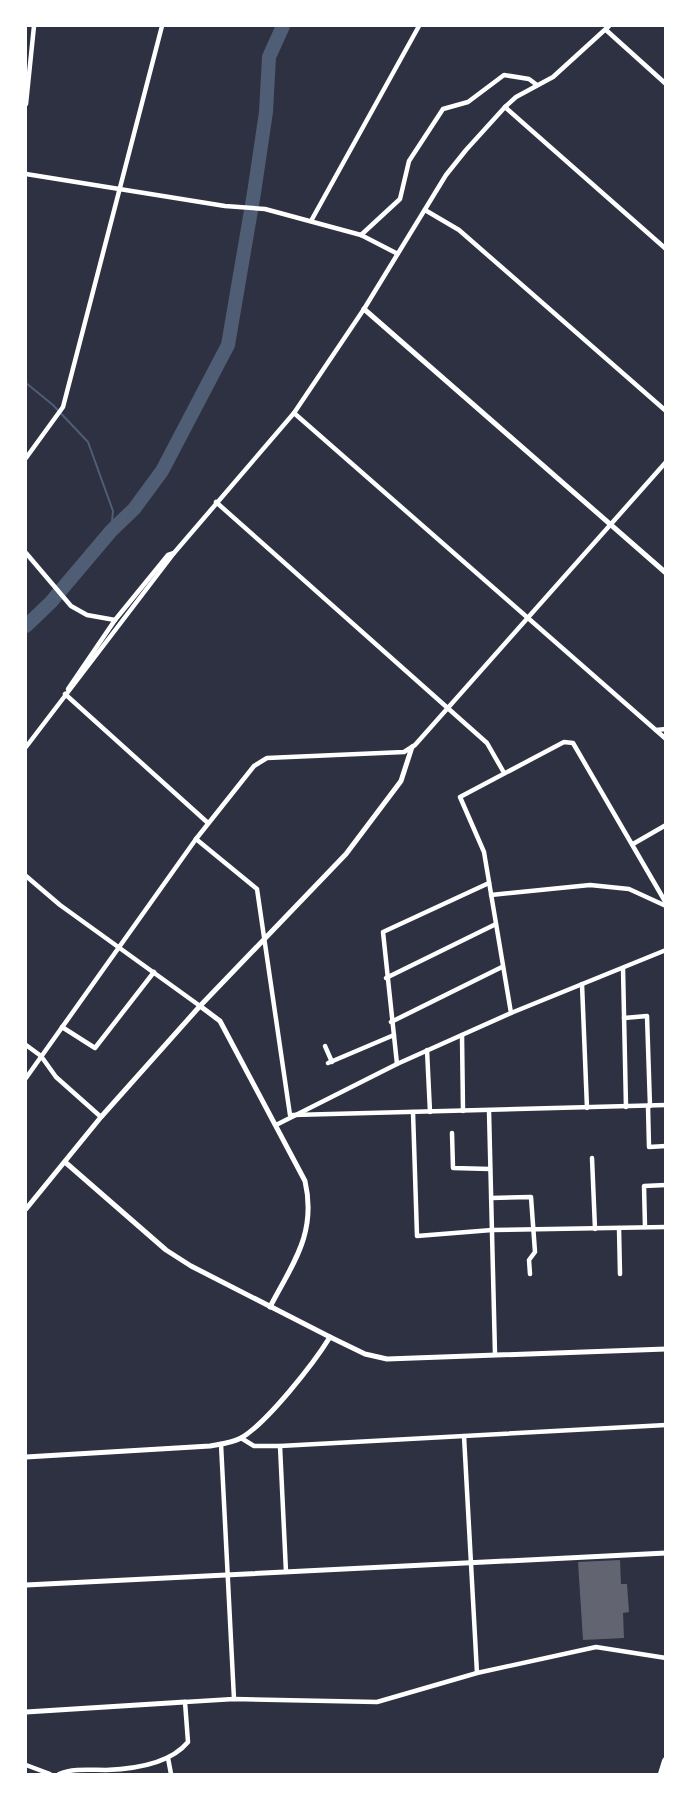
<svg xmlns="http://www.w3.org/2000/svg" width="691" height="1800" font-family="Lato,sans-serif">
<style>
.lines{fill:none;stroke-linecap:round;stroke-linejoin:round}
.stream{stroke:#4f5d75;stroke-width:2}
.river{stroke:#4f5d75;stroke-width:14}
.building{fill:#626471}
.minor{stroke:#fff;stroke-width:4.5}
.tertiary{stroke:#fff;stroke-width:5}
.trunk{stroke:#fff;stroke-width:8}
</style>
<rect width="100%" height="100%" fill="#2d3142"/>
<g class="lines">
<!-- stream -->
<path class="stream" d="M26,383l27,22 35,37 25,69 -2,20"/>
<!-- river -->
<path class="river" d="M26,626l25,-24 60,-71 23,-22 28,-38 66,-126 26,-152 12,-81 3,-55 14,-31"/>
</g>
<!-- building -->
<path class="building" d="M620,1560l1,24h6l2,28 -6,1 1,25 -41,2 -5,-78z"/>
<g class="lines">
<!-- minor -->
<g class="minor">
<path d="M606,30l60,54"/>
<path d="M26,104l8,-78"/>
<path d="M505,107l161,142"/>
<path d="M26,174l199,32 40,3 96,26 35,18"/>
<path d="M425,210l34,20 207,181"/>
<path d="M311,221l108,-195"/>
<path d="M361,235l39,-36 9,-38 34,-52 25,-7 36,-27 25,4 8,6"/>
<path d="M294,413l372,326"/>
<path d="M26,458l37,-51 99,-381"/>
<path d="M216,502l271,241 16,28"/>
<path d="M26,553l45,53 16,9 28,5"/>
<path d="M68,689l47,-69 53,-65 6,-2"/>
<path d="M65,694l143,129"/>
<path d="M656,730l10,-1"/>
<path d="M26,747l148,-194 120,-140 70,-104 82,-134 20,-25 39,-43 11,-10 37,-20 56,-51"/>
<path d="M196,839l61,50 33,226"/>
<path d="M633,844l33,-19"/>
<path d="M26,876l34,29 140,101"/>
<path d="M491,895l99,-10 39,4 37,17"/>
<path d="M623,968l3,139"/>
<path d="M386,978l110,-54"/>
<path d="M582,984l5,124"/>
<path d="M511,1013l-27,-161 -24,-55 104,-55 9,1 93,160"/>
<path d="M624,1018l23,-2 3,90"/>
<path d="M391,1022l111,-55"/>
<path d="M62,1027l33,21 59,-76"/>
<path d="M462,1035l1,76"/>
<path d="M26,1045l15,11 15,21 45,40"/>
<path d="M325,1046l7,16"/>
<path d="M427,1050l3,62"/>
<path d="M328,1063l66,-28"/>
<path d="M397,1064l-14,-132 106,-49"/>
<path d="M26,1078l170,-239 58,-73 13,-8 137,-6 11,-7 251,-283"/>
<path d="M648,1106l1,41 17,-1"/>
<path d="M489,1111l6,243"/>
<path d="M413,1112l4,124 75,-6 174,-3"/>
<path d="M293,1115l373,-10"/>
<path d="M276,1125l121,-61 114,-51 155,-63"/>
<path d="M452,1133l1,35 37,1"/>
<path d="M592,1158l3,71"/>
<path d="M491,1198l40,-1 4,55 -6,8 1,14"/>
<path d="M645,1227l-1,-41 22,-1"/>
<path d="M619,1228l1,46"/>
<path d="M464,1436l13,237"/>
<path d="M241,1438l13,8h26l386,-21"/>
<path d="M221,1444l13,255"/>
<path d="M280,1446l6,126"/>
<path d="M168,1758l3,16"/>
<path d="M26,1765l24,9"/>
<path d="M59,1774c14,-6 31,-4 47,-4 28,-1 64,-6 82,-28l-3,-40 49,-3 143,3 100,-29 119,-26 70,11"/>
</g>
<!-- tertiary -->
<g class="tertiary">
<path d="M364,309l302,264"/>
<path d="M200,1006l20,15 85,160c12,52 -12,82 -35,126"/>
<path d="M65,1162l101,88 25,16 139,71"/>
<path d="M26,1209l75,-92 99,-111 146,-152 55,-73 11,-34"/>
<path d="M26,1457l184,-11c10,-2 22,-3 31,-8 26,-15 73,-75 89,-101l35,17 22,5 279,-10"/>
<path d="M26,1585l640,-32"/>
<path d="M26,1712l159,-10"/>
</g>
<!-- trunk -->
<path class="trunk" d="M662,1774l4,-13"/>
</g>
<!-- border -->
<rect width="691" height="1800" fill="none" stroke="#ffffff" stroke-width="54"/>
</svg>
